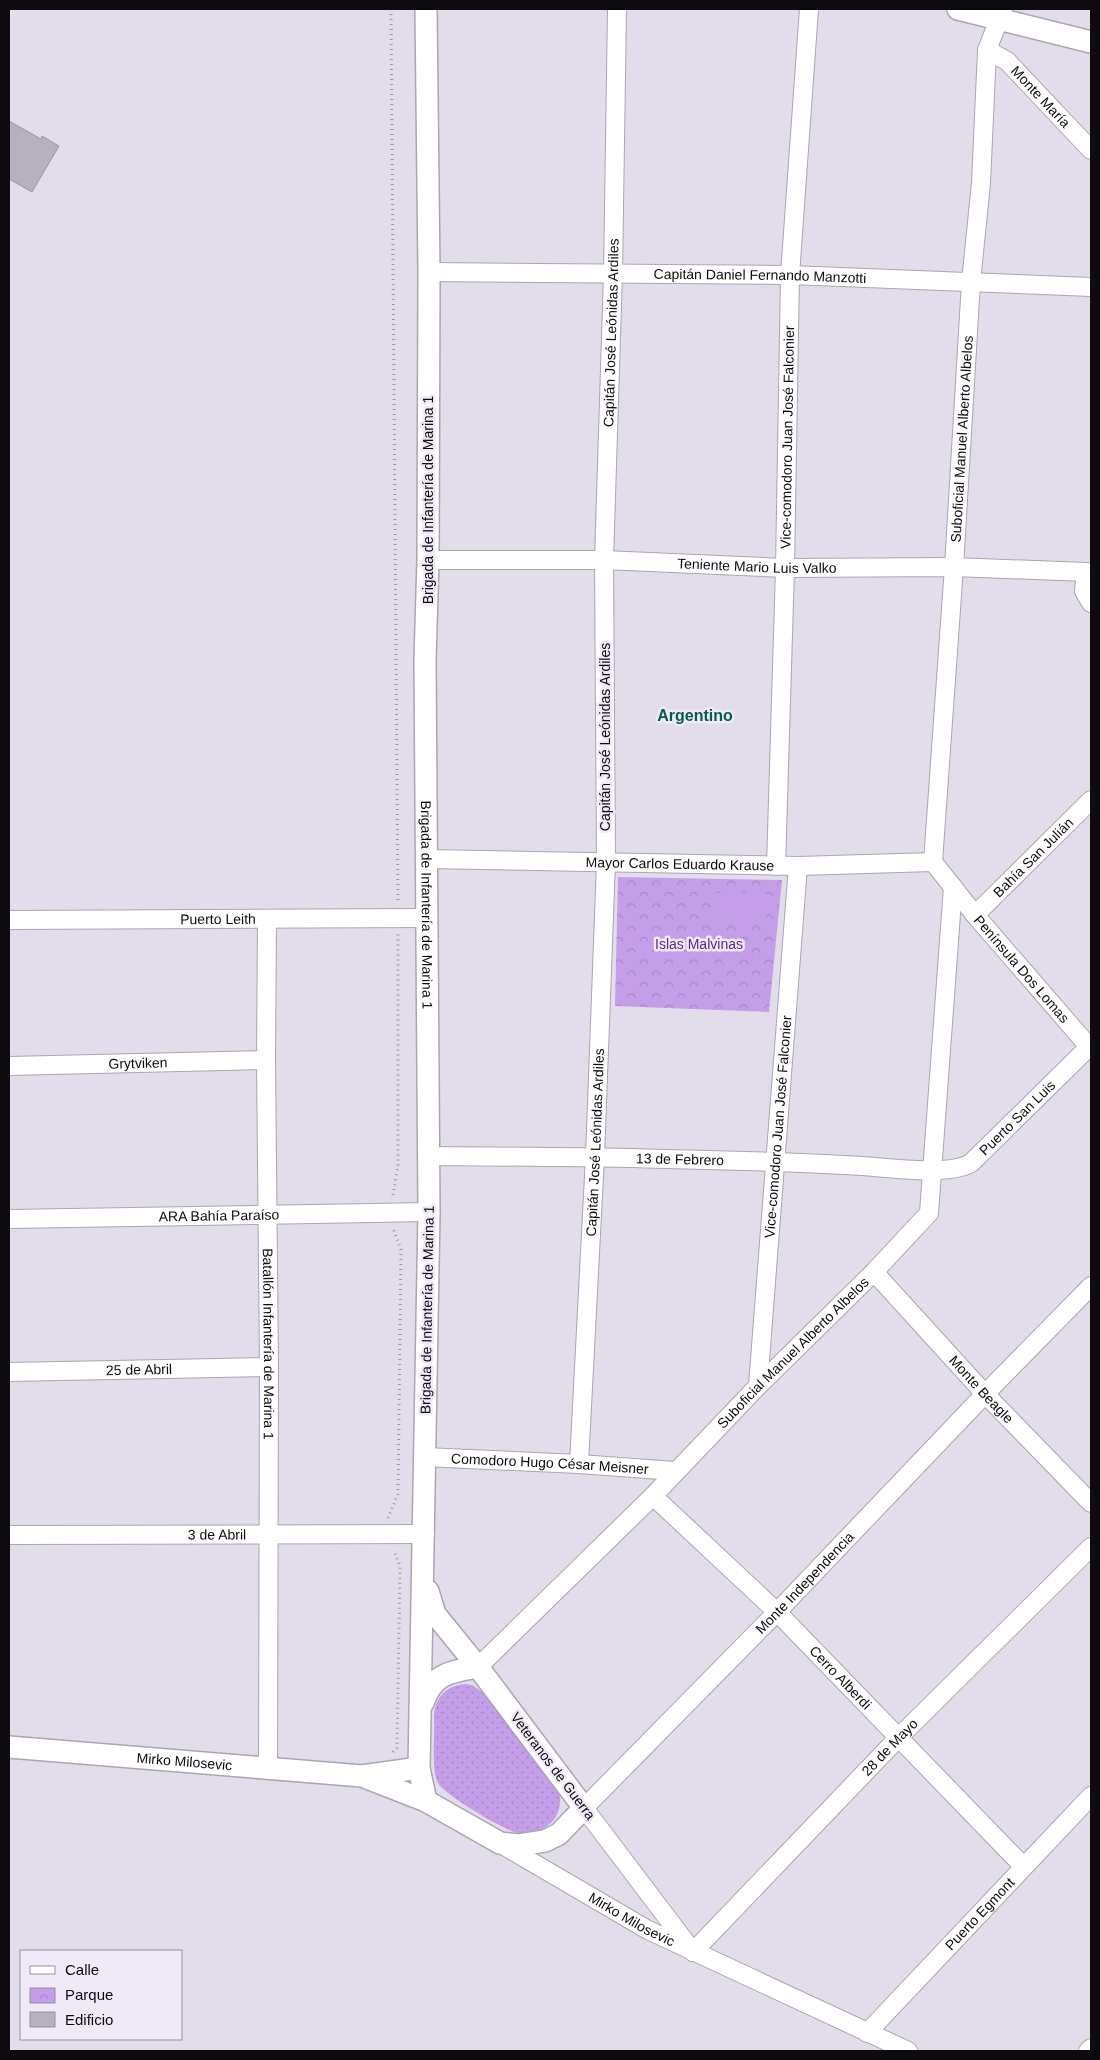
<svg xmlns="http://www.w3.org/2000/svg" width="1100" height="2060" font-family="Helvetica,sans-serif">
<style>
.grass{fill:url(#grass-dots)}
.park{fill:url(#park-crowns)}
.pitch{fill:#c59ee9}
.building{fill:#b7b1be;stroke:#9c95a2}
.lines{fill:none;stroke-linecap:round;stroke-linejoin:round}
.minor-casing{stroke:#aba5b2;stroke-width:20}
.tertiary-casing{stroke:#aba5b2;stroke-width:24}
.path{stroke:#9b96a0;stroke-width:3;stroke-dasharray:1 4;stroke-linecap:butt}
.minor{stroke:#fff;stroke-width:18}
.tertiary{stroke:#fff;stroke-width:21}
.labels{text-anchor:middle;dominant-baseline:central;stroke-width:5;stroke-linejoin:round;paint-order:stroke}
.street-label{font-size:14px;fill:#0d0b0f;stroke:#f0e9f7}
.park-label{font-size:14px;fill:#5f2887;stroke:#f0e9f7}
.quarter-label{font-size:16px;font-weight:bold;fill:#045d4b;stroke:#f0e9f7}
</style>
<defs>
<pattern id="grass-dots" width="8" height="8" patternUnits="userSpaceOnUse" patternTransform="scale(1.25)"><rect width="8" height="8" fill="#c59ee9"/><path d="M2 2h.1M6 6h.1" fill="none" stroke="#a887c7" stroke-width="1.8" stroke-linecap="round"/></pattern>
<pattern id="park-crowns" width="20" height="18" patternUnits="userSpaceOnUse" patternTransform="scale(1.25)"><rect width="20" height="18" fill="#c59ee9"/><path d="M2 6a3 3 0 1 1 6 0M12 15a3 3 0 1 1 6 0" fill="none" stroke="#a887c7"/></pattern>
</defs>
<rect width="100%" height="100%" fill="#e3dcea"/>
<!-- grass -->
<path class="grass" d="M465,1684l7,1 13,9 73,95c4,10 2,20 -3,29 -8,12 -24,17 -37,15 -13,-2 -75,-39 -80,-50 -7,-14 -3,-47 -4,-64 0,-20 10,-33 31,-35z"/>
<!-- park -->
<path class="park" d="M618,877l164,3 -13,132 -154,-6z"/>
<!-- pitch -->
<rect class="pitch" x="713" y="893" width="53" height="26"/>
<!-- building -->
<path class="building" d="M9,121l32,18 1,-3 17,10 -27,46 -23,-13z"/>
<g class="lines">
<defs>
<g id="minor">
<path id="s1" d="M987,50l20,11 84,89"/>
<path id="s2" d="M429,272l361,3 301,12"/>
<path id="s3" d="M428,560h176l181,8 169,-1 132,5"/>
<path d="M1086,572l-2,19 7,12"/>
<path id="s4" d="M426,859l372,7 135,-4"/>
<path id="s5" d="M933,862l21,-295 17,-285 10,-99 6,-133 16,-41"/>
<path id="s6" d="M933,862l42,53 116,134"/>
<path id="s7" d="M776,866l9,-298 5,-293 19,-266"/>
<path id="s8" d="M975,915l116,-115"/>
<path id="s9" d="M9,920l417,-2"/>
<path id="s10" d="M267,920l-1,140 3,307 -1,401"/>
<path id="s11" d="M9,1066l257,-6"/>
<path id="s12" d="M429,1156c144,1 289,2 434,10 27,2 86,10 108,-3l120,-118"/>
<path id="s13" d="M9,1219l420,-7"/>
<path id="s14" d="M874,1272l111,122 106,109"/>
<path id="s15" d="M9,1372l260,-5"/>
<path id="s16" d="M758,1386l40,-520"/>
<path id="s17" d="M424,1457l155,7 96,7"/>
<path id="s18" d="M579,1464l16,-307 11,-295 -2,-302 9,-286 4,-265"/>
<path id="s19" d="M653,1496l124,116 246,254"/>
<path id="s20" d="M9,1535l416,-1"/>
<path id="s21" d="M478,1667l175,-171 105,-110 116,-114 55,-59 24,-326"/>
<path id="s22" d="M501,1844l147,86 260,121"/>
<path id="s23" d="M693,1952l-109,-144 193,-196 208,-218 106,-108"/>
<path id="s24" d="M693,1952l205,-214 193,-191"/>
<path id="s25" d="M867,2033l224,-237"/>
<path d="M1088,2051l3,-3"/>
</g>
<g id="tertiary">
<path id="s26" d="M426,9l3,263 -1,288 -3,100 4,552 -10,556 7,33"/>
<path d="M958,9l133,33"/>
<path d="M423,1703c10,-30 27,-31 55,-36"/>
<path id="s27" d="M9,1747l353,29 57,-8"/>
<path d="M362,1776l64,25 74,42 19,2 26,-4 14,-7 25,-26 -106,-141 -43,-53 -7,-23"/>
</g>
</defs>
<!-- minor casing -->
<use href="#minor" class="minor-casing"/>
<!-- tertiary casing -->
<use href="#tertiary" class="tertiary-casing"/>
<!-- path -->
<g class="path">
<path d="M391,9l7,894"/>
<path d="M393,1195l5,-30v-231"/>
<path d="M388,1518l10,-24 3,-244 -8,-22"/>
<path d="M393,1752l4,-4 3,-182 -6,-15"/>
</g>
<!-- minor -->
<use href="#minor" class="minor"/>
<!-- tertiary -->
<use href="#tertiary" class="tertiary"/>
</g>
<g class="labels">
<!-- street labels -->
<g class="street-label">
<text stroke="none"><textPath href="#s1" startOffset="72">Monte María</textPath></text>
<text stroke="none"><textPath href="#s2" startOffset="331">Capitán Daniel Fernando Manzotti</textPath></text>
<text stroke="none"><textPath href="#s18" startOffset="1132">Capitán José Leónidas Ardiles</textPath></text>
<text stroke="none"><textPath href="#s7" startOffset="429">Vice-comodoro Juan José Falconier</textPath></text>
<text stroke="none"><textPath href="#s5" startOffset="424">Suboficial Manuel Alberto Albelos</textPath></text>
<text transform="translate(428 500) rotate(-90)">Brigada de Infantería de Marina 1</text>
<text stroke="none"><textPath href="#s3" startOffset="329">Teniente Mario Luis Valko</textPath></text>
<text transform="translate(605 737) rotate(-90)">Capitán José Leónidas Ardiles</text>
<text stroke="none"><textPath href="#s8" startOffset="82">Bahía San Julián</textPath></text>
<text stroke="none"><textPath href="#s4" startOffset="254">Mayor Carlos Eduardo Krause</textPath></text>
<text stroke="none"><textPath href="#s26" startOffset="896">Brigada de Infantería de Marina 1</textPath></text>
<text stroke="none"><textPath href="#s9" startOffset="209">Puerto Leith</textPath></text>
<text stroke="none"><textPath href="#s6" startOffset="139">Península Dos Lomas</textPath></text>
<text stroke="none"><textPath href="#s11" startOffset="129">Grytviken</textPath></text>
<text stroke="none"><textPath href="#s12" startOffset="608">Puerto San Luis</textPath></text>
<text stroke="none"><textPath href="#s16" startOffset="260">Vice-comodoro Juan José Falconier</textPath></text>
<text stroke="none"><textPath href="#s18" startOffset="322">Capitán José Leónidas Ardiles</textPath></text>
<text stroke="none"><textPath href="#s12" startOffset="251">13 de Febrero</textPath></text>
<text stroke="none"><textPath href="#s13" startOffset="210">ARA Bahía Paraíso</textPath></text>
<text transform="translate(427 1310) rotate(-89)">Brigada de Infantería de Marina 1</text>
<text stroke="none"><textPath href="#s10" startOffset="424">Batallón Infantería de Marina 1</textPath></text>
<text stroke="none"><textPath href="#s21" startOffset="445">Suboficial Manuel Alberto Albelos</textPath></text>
<text stroke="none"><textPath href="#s15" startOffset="130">25 de Abril</textPath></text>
<text stroke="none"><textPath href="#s14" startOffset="159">Monte Beagle</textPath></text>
<text stroke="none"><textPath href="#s17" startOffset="126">Comodoro Hugo César Meisner</textPath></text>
<text stroke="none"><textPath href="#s20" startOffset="208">3 de Abril</textPath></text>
<text stroke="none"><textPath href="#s23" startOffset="496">Monte Independencia</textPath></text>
<text stroke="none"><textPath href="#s19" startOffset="261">Cerro Alberdi</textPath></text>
<text stroke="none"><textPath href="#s24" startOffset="284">28 de Mayo</textPath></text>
<text stroke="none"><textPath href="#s27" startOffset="176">Mirko Milosevic</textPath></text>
<text transform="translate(553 1766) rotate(53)">Veteranos de Guerra</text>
<text stroke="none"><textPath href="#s25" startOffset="164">Puerto Egmont</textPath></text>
<text stroke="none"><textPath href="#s22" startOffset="151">Mirko Milosevic</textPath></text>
</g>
<!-- park labels -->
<g class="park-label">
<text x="699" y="944">Islas Malvinas</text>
</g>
<!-- quarter labels -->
<g class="quarter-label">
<text x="695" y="715">Argentino</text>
</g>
</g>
<!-- border -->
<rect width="1100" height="2060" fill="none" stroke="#0d0b0f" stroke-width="20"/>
<!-- legend -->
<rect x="20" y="1950" width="162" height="90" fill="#f0e9f7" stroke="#95909a"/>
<rect x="30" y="1966" width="25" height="8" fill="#ffffff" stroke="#95909a"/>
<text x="65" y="1975" font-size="15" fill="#0d0b0f">Calle</text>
<rect x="30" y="1988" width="25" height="15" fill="url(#park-crowns)" stroke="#95909a"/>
<text x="65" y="2000" font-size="15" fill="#0d0b0f">Parque</text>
<rect x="30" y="2012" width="25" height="15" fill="#b7b1be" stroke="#95909a"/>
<text x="65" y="2025" font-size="15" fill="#0d0b0f">Edificio</text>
</svg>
